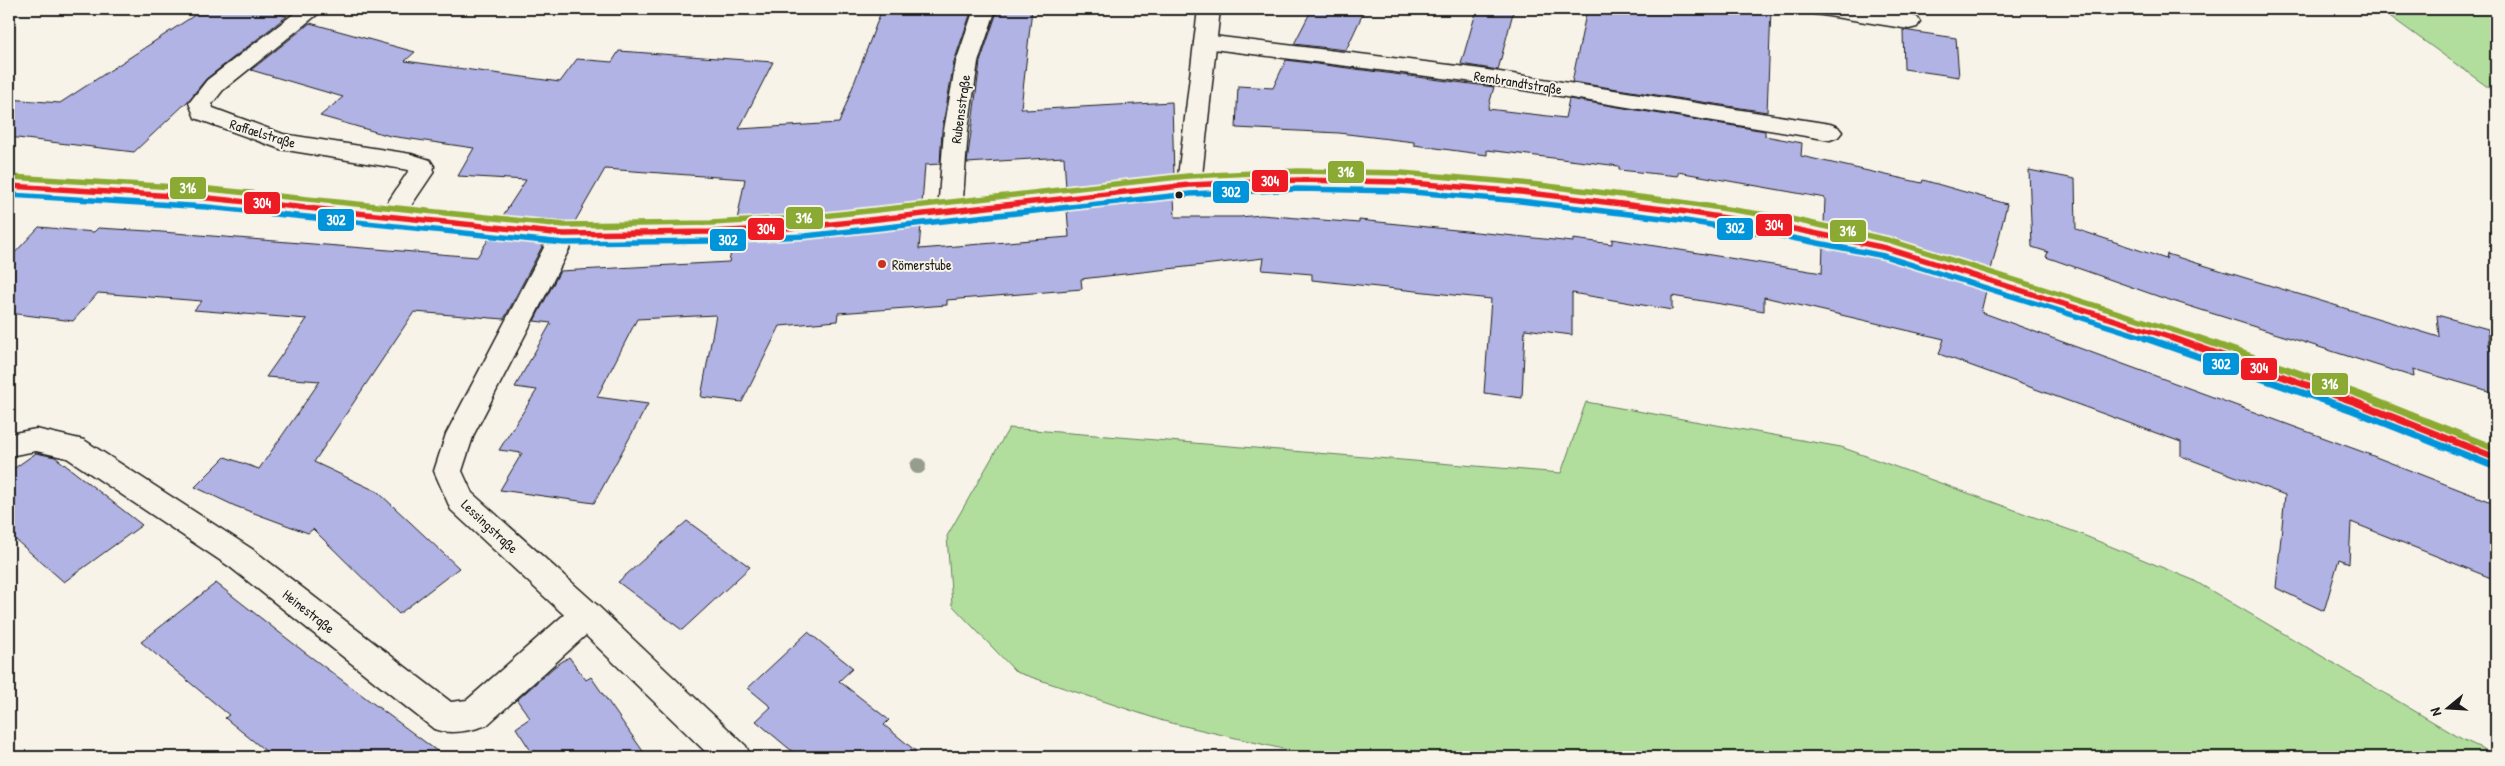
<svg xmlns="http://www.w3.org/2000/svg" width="2505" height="766" font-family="'Patrick Hand',sans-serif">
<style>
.green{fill:#b1de9c;stroke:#667d5c}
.building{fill:#b0b3e4;stroke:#1c1c1c}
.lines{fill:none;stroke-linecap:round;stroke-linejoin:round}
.lane-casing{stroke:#1c1c1c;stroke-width:3}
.street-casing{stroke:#1c1c1c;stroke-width:3}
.secondary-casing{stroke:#1c1c1c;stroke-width:3}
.lane{fill:#f7f3e8;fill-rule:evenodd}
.street{fill:#f7f3e8;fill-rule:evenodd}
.secondary{fill:#f7f3e8;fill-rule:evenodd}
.bus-1-far1-casing{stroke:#f7f3e8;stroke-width:9}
.bus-1-casing{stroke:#f7f3e8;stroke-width:11}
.bus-2-far1-casing{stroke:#f7f3e8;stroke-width:9}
.bus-2-casing{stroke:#f7f3e8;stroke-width:11}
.bus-3-far1-casing{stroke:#f7f3e8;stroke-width:9}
.bus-3-casing{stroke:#f7f3e8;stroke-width:11}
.bus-1-far1{stroke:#ed1c24;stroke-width:5.5}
.bus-1{stroke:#ed1c24;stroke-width:7}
.bus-2-far1{stroke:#0095da;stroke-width:5.5}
.bus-2{stroke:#0095da;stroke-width:7}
.bus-3-far1{stroke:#8aaa33;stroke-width:5.5}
.bus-3{stroke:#8aaa33;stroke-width:7}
.tree{fill:#979d8d}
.bus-dot{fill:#1c1c1c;stroke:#f7f3e8;stroke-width:2}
.poi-dot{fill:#c8321e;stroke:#f7f3e8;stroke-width:2}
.labels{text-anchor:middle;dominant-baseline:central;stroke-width:4;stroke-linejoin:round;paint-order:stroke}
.street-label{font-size:14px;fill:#1c1c1c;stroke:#f7f3e8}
.poi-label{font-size:14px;fill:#1c1c1c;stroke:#f7f3e8;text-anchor:start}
.line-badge{stroke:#f7f3e8;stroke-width:2}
.badge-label{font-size:14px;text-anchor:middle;font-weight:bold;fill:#fff}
</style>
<rect width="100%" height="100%" fill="#f7f3e8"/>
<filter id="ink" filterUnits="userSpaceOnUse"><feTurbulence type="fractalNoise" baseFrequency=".02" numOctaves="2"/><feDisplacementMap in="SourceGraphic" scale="10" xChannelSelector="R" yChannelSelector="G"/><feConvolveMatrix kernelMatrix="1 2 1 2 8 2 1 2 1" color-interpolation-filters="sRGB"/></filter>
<g filter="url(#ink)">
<!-- green -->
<g class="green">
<path d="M2380,9h116v84z"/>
<path d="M1586,402l255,45 237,86 115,47 269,159 34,16v2h-1179l-154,-36 -147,-49 -64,-67 -5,-69 62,-108 552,45z"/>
</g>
<!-- building -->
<g class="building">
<path d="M204,9h57l26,7 -81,63 -18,22 -54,51 -125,-15v-38l51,4z"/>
<path d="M882,9h90l-18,53 -12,68 -2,34 -15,1 -3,39 -117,12 -68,4 8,-41 -140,-10 -31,54 -72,-6 24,-37 -68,-4 16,-28 -84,-12 -70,-20 23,-19 -92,-27 59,-47 105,29 -10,9 155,21 17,-23 35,3 7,-11 154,11 -34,67 100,-6z"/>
<path d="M998,9h34l-11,99h5v2l146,-8 2,75 -108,11 -2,-31 -97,6 13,-101z"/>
<path d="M1312,9h53l-19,41 -52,-6z"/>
<path d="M1477,9h37l-16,61 -37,-6z"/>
<path d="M1587,9h184l-4,103 -195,-30z"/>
<path d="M1903,30l53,8 3,39 -55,-8z"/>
<path d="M1286,60l208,27 -6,22 77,9 4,-19 196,32v5l37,7 -1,13 121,27 1,-3 84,24 -16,66 -105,-33 -62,-13 1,-26 -147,-26v4l-59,-6v-4l-132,-16v5l-73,-10v-3l-75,-9 -103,-5 2,-42 35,2z"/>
<path d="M2029,170l46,9 1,50 90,30 1,-5 272,83 -2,-22 51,14 1,17 7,2v45l-83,-24 1,8 -254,-80 -114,-40 2,-5 -16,-5z"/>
<path d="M1174,197l1,20h65l21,-2 98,8v-3l214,22v-3l39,5v-5l210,34 1,-27 63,13 100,32 -5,21 382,140 133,52v76l-145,-58 -2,41 -10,-4 -15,52 -48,-23 9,-93 -104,-39v-14l-242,-88 5,-15 -180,-42v14l-92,-15v14l-100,-17v42l-47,-6 -3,69 -38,-5 7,-94 -179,-19v-6l-50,-4 2,-12 -183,21 1,10 -135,11v5l-109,8 -1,8 -57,5 -38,76 -41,-5 15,-82 -79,4 -40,78 51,7 -54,99 -94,-13 22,-37 -23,-3 38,-60 -22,-3 36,-64 -17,-2 26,-50 169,-9 4,-20 72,-4 116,-13 -2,24 150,-12 -2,-28z"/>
<path d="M39,227l55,5 4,-4 51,3 328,26 13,-20 54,6 -40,76 -90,-7 -100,150 64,30 81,76 -60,46 -86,-85 -5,4 -73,-27 -40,-19 30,-30 34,12 61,-88 -54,-4 41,-58 -113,-9 8,-9 -104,-8 -25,28 -64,-8v-54z"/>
<path d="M36,453l19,4 87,68 -78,57 -55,-48v-62z"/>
<path d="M687,521l63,46 -68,63 -64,-48z"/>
<path d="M216,583l87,68 142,106h-172l-48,-39 4,-3 -88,-73z"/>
<path d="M808,632l45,36 -14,13 50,39 -5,5 39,32h-124l-43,-36 15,-14 -23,-19z"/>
<path d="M569,657l17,23 5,-3 56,80h-112l-19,-29 14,-10 -13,-18 37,-33z"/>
</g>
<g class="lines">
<defs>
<g id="lane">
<path d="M1205,35l269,33 356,56 8,3 4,5 -4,5 -8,3 -356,-58 -277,-35 -3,-5 3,-5z"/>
<path d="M36,429l48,11 168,109 199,153 16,-2 108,-95 11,-4 11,4 5,10 -5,10 -110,100c-17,6 -36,10 -53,4l-204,-162 -163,-109 -31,-7 -27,5v-22z"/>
</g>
<g id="street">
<path d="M300,9h24l-101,81 -11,14 1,4 70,26 128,20 19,6 4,6 -1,7 -33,49 -9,3 -9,-3 -3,-6 30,-46 -129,-21 -85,-31 -6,-15 18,-23z"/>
<path d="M974,9h22l-18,53 -10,68 -6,82 -3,6 -9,3 -9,-3 -3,-6 6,-82 12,-68z"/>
<path d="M1198,9h22l-19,176 -3,6 -9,2 -9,-2 -3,-6z"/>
<path d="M1811,9c35,-2 72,0 106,8l3,5 -3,5 -8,2 -87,-14 -8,-1z"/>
<path d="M564,225l9,3 4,6 -103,200 -12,37 10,22 125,112 149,141 5,11h-40l-136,-132 -124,-115 -17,-39 12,-37 105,-200 4,-6z"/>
</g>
<path id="secondary" d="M1298,172l102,2 121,10 159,18 104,16 102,21 277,86 202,69 131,52v24l-151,-60 -200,-71 -259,-82 -102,-21 -104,-16 -159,-20 -121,-10 -102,-2 -109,5 -384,43 -94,5 -147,2 -356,-37 -199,-12v-16l199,12 356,35 147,-2 94,-5 384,-41z"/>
</defs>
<!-- lane casing -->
<use href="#lane" class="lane-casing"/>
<!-- street casing -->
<use href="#street" class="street-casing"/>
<!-- secondary casing -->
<use href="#secondary" class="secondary-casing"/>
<!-- lane -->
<use href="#lane" class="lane"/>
<!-- street -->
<use href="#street" class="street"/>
<!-- secondary -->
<use href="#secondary" class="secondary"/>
<defs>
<path id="bus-1-far1" d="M9,186l199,12 356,36 147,-2 94,-5 384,-42 109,-5 102,2 121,10 159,19 104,16 102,21 289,91"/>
<path id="bus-1" d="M2172,338l183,64 141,56"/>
<path id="bus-2-far1" d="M9,195l198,12 357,36 147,-2 94,-5 385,-42 108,-5 102,2 120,10 159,19 103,16 102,20 265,83"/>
<path id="bus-2" d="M2145,338l207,72 141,56"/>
<path id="bus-3-far1" d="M10,177l199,12 355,36 147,-2 93,-5 384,-42 110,-5 103,2 121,10 159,19 105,16 102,22 313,99"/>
<path id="bus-3" d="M2198,338l160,56 138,55"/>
</defs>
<!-- bus-1-far1 casing -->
<use href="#bus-1-far1" class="bus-1-far1-casing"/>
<!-- bus-1 casing -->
<use href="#bus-1" class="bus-1-casing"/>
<!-- bus-2-far1 casing -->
<use href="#bus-2-far1" class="bus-2-far1-casing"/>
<!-- bus-2 casing -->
<use href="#bus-2" class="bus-2-casing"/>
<!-- bus-3-far1 casing -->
<use href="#bus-3-far1" class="bus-3-far1-casing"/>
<!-- bus-3 casing -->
<use href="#bus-3" class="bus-3-casing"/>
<!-- bus-1-far1 -->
<use href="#bus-1-far1" class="bus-1-far1"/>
<!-- bus-1 -->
<use href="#bus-1" class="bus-1"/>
<!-- bus-2-far1 -->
<use href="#bus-2-far1" class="bus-2-far1"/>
<!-- bus-2 -->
<use href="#bus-2" class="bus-2"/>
<!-- bus-3-far1 -->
<use href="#bus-3-far1" class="bus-3-far1"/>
<!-- bus-3 -->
<use href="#bus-3" class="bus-3"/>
</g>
<!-- trees -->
<circle class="tree" cx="918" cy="466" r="8"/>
</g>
<!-- markers -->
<circle class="bus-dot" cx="1179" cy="195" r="4.5"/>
<circle class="poi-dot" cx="882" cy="264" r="5"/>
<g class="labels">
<!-- street labels -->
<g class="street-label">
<text transform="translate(1518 82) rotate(9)">Rembrandtstraße</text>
<text transform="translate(960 109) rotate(-82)">Rubensstraße</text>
<text transform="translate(263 133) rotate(17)">Raffaelstraße</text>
<text transform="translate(490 526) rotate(43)">Lessingstraße</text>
<text transform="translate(309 611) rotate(38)">Heinestraße</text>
</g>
<!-- poi labels -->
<g class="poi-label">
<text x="892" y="264">Römerstube</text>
</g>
</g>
<g class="line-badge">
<rect x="1327" y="160" width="38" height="24" rx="5" fill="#8aaa33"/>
<rect x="1251" y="169" width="38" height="24" rx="5" fill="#ed1c24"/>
<rect x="169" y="176" width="38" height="24" rx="5" fill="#8aaa33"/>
<rect x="1212" y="180" width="38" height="24" rx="5" fill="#0095da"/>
<rect x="243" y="191" width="38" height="24" rx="5" fill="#ed1c24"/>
<rect x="785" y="206" width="39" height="24" rx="5" fill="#8aaa33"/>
<rect x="317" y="208" width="38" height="24" rx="5" fill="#0095da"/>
<rect x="1755" y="213" width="38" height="24" rx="5" fill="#ed1c24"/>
<rect x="1716" y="217" width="38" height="24" rx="5" fill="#0095da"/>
<rect x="747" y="217" width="38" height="24" rx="5" fill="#ed1c24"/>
<rect x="1829" y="219" width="38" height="24" rx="5" fill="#8aaa33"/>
<rect x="709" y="228" width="38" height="24" rx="5" fill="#0095da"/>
<rect x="2202" y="352" width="38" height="24" rx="5" fill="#0095da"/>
<rect x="2240" y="357" width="38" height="24" rx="5" fill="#ed1c24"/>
<rect x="2311" y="372" width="38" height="24" rx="5" fill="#8aaa33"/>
</g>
<g class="badge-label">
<text x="1346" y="177">316</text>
<text x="1270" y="186">304</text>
<text x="188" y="193">316</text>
<text x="1231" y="197">302</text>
<text x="262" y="208">304</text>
<text x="804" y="223">316</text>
<text x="336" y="225">302</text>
<text x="1774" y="230">304</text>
<text x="1735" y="233">302</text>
<text x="766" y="234">304</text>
<text x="1848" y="236">316</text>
<text x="728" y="245">302</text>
<text x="2221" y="369">302</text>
<text x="2259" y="373">304</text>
<text x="2330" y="389">316</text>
</g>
<!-- margin -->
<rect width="2505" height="766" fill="none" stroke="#f7f3e8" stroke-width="30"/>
<rect x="15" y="15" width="2475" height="736" fill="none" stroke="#1c1c1c" stroke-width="2" filter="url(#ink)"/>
<!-- north arrow -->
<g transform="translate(2448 708) rotate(252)" stroke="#f7f3e8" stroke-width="4" paint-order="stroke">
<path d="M0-4L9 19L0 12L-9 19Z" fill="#1c1c1c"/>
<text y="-8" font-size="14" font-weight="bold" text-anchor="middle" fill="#1c1c1c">N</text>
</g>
</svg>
